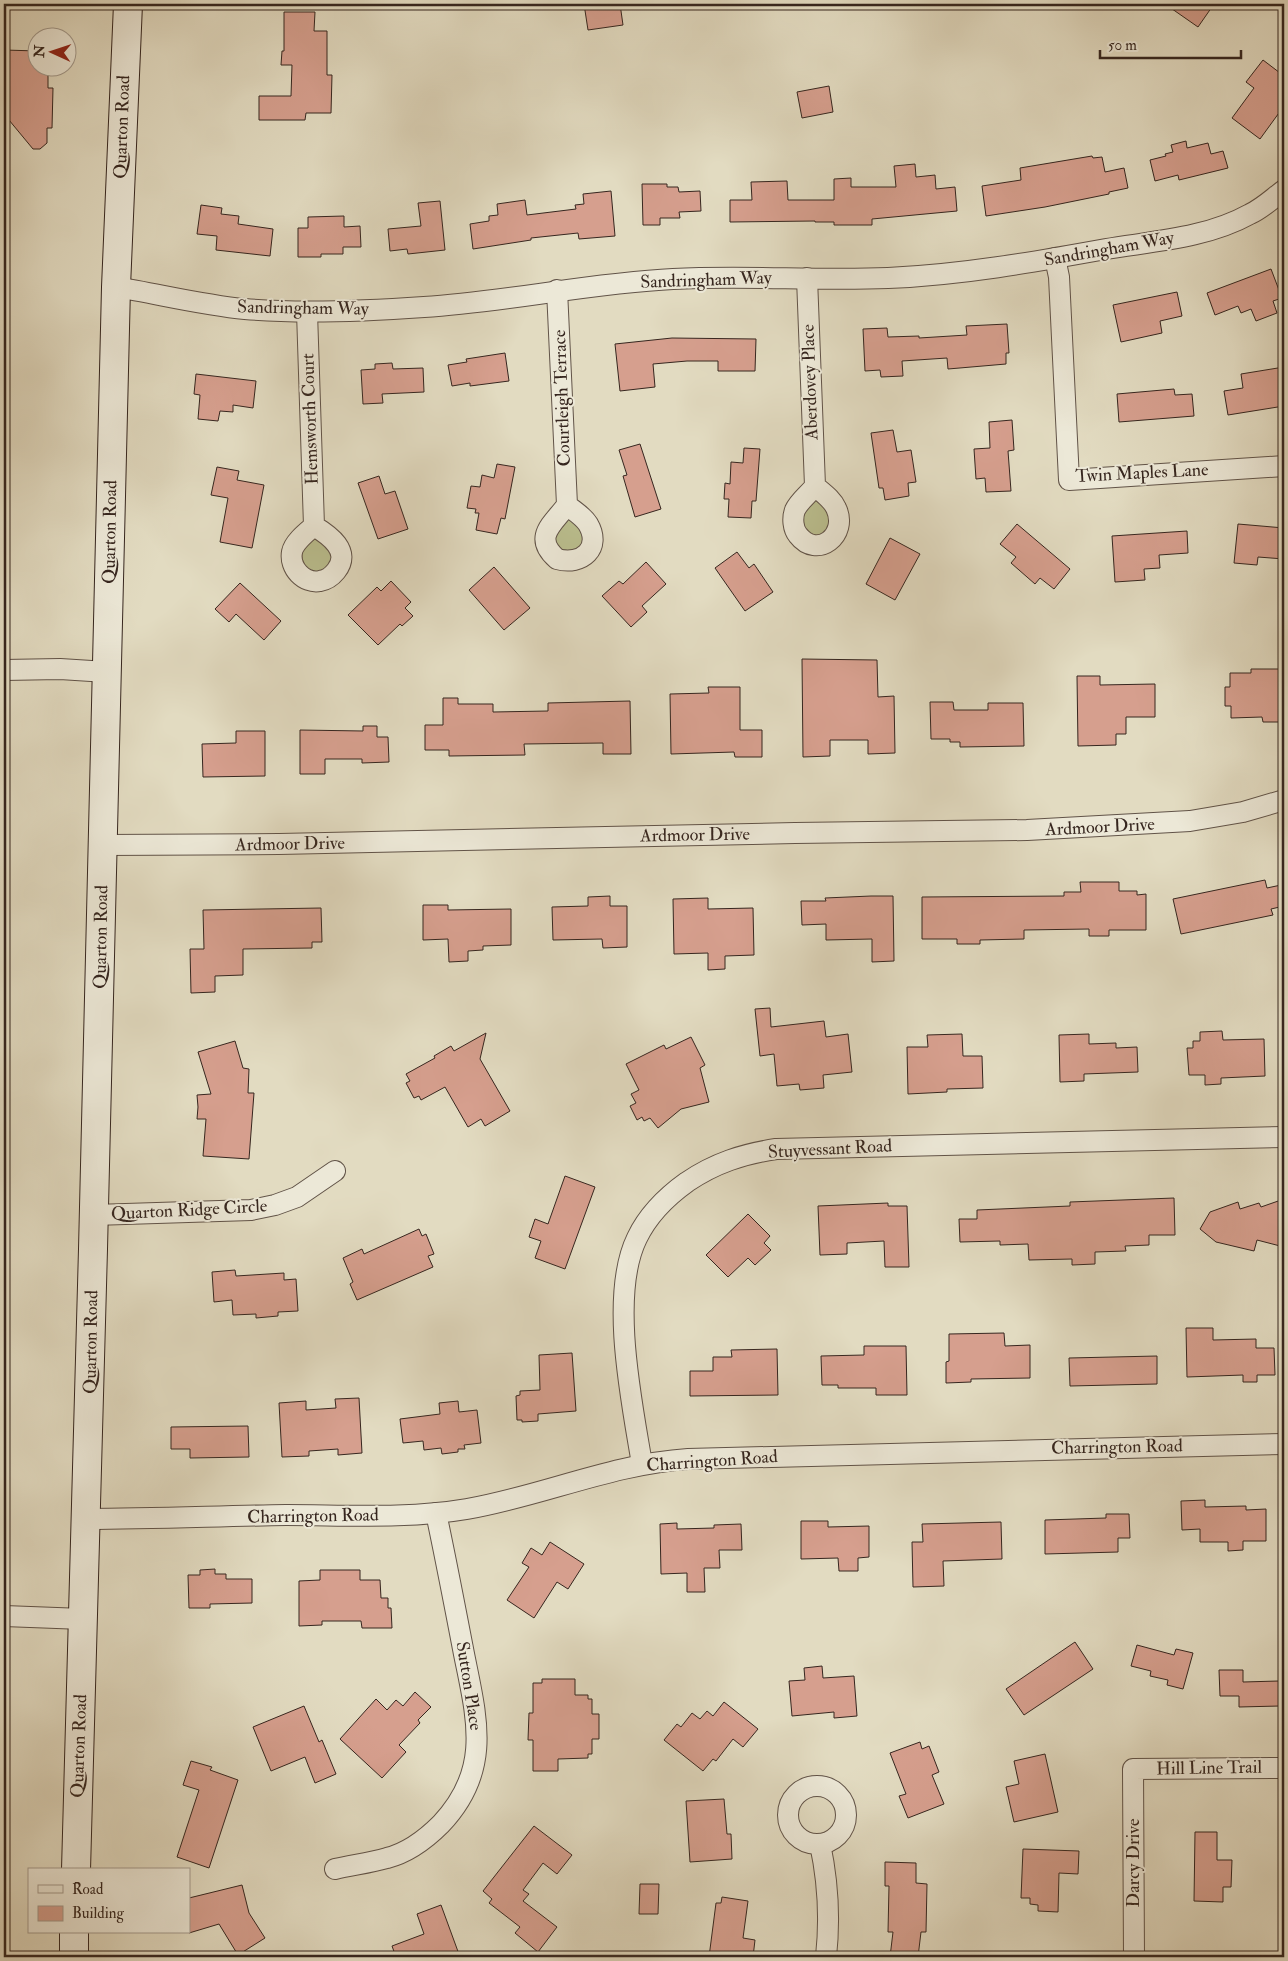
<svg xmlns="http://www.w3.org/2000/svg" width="1288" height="1961" font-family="'IM FELL Double Pica',serif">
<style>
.green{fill:#babe8e;stroke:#787256}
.building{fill:#d69f8e;stroke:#36261f}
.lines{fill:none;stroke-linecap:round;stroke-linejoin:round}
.street-casing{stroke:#615348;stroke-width:22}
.secondary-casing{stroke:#36261f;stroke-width:30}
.street{stroke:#ece8d7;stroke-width:20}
.secondary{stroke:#ece8d7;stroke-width:28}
.labels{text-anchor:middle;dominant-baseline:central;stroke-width:4;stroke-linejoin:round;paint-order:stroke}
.street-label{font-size:18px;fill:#36261f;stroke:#ece8d7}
</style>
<rect width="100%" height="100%" fill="#e2dbc1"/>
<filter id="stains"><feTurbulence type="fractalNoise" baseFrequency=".004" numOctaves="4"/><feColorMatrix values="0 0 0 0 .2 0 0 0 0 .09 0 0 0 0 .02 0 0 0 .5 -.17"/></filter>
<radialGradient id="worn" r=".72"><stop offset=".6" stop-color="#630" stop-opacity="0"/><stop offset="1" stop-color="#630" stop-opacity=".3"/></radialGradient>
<!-- green -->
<g class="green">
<path d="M815,500l12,9 6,11 -10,15h-13l-8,-9v-13z"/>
<path d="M569,519l12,10 4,10 -7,13 -21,-3 -4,-14z"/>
<path d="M316,537l12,9 4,12 -4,10 -11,5 -10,-4c-10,-17 -5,-20 9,-32z"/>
</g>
<!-- building -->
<g class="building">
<path d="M584,4h36l3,21 -35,5z"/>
<path d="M1165,4h49l-16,23z"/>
<path d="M284,12h31l-1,19h13v44h5l-1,38h-25l-1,7h-46v-24h32l1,-31h-11l1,-14h2z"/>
<path d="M4,50l34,1v17h10v20h5l-1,40h-5v15l-7,6h-7l-29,-35z"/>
<path d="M1263,60l21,16v30l-24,33 -28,-21 22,-30 -8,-6z"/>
<path d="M829,86l4,26 -31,6 -5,-26z"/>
<path d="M1186,141l1,7 21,-5 3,11 12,-3 5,17 -49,12 -1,-5 -23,6 -5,-21 16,-4 -1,-2 8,-2 -2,-7z"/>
<path d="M1092,156l1,2 9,-1 3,15 19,-4 4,20 -19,4v2l-64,13 -59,9 -4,-30 39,-6 -1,-12z"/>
<path d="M915,164l1,13 19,-2 1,14 19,-2 2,24 -85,8v6h-38v-3h-19v-1l-85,1v-22h22l-1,-18 36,-1 1,19h46v-21l17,-1v9h45l-2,-21z"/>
<path d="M642,184h25v3h11l1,5 21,-1 1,20 -22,1 1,6h-20v7h-17z"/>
<path d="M611,191l4,45 -36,3 -1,-6 -47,5v2l-58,9 -3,-25 19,-3v-5l9,-1 -1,-11 28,-4 2,15 49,-6 -1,-4 9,-1 -1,-10z"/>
<path d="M440,201l5,49 -37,4 -1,-5 -17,2 -2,-22 33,-3 -3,-23z"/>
<path d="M201,205l21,3 -1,6 18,2 -1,8 35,5 -3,27 -54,-6 1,-14 -20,-2z"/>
<path d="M344,216v11l16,-1 1,21h-18v7h-22v3h-23v-29h10v-11z"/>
<path d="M1271,269l11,29 -9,3 4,12 -21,8 -5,-12 -10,4 -3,-7 -23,9 -8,-22z"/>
<path d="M1177,292l5,24 -22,5 2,12 -41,9 -8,-37z"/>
<path d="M1007,324l2,29h-3v11l-58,5 -1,-11 -45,3 1,15 -22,1 -1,-7 -15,1 -2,-42 24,-1 1,9 31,-1v2l48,-3 -1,-9z"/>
<path d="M672,338l84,1 -1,32h-37v-10h-31l-34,3 2,23 -35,4 -5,-47z"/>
<path d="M505,353l4,28 -39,5v-3l-18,3 -4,-21 19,-3 -1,-3z"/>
<path d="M392,363l1,6 30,-1 1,24 -42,2 1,9 -20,1 -2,-34 14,-1v-5z"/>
<path d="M1284,367v39l-56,9 -4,-24 19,-3 -2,-14z"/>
<path d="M196,374l60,7 -3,27 -20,-3v7l-13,-1 -2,10 -20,-2 2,-24 -6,-1z"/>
<path d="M1174,389l1,6 17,-1 2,22 -75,6 -2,-28z"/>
<path d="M1012,420l2,30 -6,1 3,40 -25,1 -1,-14 -9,1 -2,-30 16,-1 -1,-26z"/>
<path d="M893,430l4,22 14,-2 5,32 -8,1 1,13 -24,4 -2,-12h-4l-8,-55z"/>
<path d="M640,444l21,65 -26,8 -12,-41 4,-1 -8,-25z"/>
<path d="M744,448l16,1 -4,52h-4l-1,17 -23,-1 1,-18h-5l1,-16 5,1 1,-22 12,1z"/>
<path d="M497,464l18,3 -10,52 -4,-1 -4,16 -21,-4 3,-17h-4l1,-4 -9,-1 4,-22 9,1 2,-12 12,3z"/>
<path d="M217,467l22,4 -2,9 27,5 -12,63 -32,-6 8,-44 -17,-3z"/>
<path d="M379,476l6,18 10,-3 13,38 -30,10 -20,-56z"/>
<path d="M1017,524l53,45 -16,20 -14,-11 -5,6 -24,-21 5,-6 -16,-13z"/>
<path d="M1238,524l46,4v31l-26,-2 -1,8 -23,-2z"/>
<path d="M1187,531l1,22 -29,2 1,13 -16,1 1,11 -30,2 -3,-46z"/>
<path d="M890,538l30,16 -25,46 -29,-16z"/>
<path d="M737,552l12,16 5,-4 19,28 -28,19 -30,-43z"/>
<path d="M646,562l20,22 -24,22 5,6 -16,15 -29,-31 17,-15 4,3z"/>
<path d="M494,567l36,41 -26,22 -35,-40z"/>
<path d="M391,581l20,21 -6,6 8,8 -11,10 -2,-2 -22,21 -30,-30 29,-28 4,4z"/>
<path d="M240,583l41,38 -17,19 -28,-26 -7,8 -14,-13z"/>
<path d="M802,659l75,1 1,37 16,-1 1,57 -27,1v-14h-38v16l-27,1z"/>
<path d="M1251,669h33v53h-21l-1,-5 -31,1v-12h-6v-19h5v-14h21z"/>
<path d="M1077,676h23v9l55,-1v33h-29v17h-10v11l-38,1z"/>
<path d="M708,687h32v43h22v27h-27l-1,-5 -63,2 -1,-60 39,-1z"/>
<path d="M443,698h15v6h35v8l55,-1v-8l82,-2 1,53h-28v-11l-79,1 1,11 -76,1v-6h-24v-25h18z"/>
<path d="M930,702h23l1,8h34v-7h35l1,43 -64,1v-5h-10v-3h-19z"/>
<path d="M363,726h14v11h11l1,25 -27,1v-4h-37v15h-25v-44l63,1z"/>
<path d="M236,731h29v45l-62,1 -1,-33 34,-1z"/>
<path d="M1265,880l2,8 14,-3 3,15v6l-13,3 2,6 -92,19 -8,-35z"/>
<path d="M1080,882h39v9h18v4l9,-1v36h-37v6h-20v-7l-65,1v9l-44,1v4h-23v-5h-35v-42l142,-1v-4h17z"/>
<path d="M610,896v10h17v41l-24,1 -1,-9 -49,1 -1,-33 36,-1v-9z"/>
<path d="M871,896h22l1,65 -22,1v-23l-46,1v-16l-24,1 -1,-24h25l-1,-3z"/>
<path d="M708,898v11l45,-1 1,47 -29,1v13l-17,1v-17l-34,1 -1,-55z"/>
<path d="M423,905h25v5l63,-1v36l-28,1v4l-15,1v10l-19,1 -1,-23 -25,1z"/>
<path d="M321,908l1,34h-10v6l-69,1v26l-28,1v16l-24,1 -1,-44h14l-1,-39z"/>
<path d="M770,1008l1,19 53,-6 2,16 22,-3 4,38 -29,3 1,13 -24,2 -1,-6 -22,2 -3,-32 -14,2 -5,-47z"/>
<path d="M1222,1031l1,9 41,-1 1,37 -44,2v6l-16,1v-10h-16l-2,-27h6v-7h7v-9z"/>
<path d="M486,1033l-6,26 30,52 -25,15 -4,-7 -13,8 -23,-40 -24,13 -2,-4 -5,2 -8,-15 4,-2 -4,-7 29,-16 -1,-2 17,-10 3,5z"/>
<path d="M962,1034l1,22h19l1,32 -36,1v3l-39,2 -1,-47h21l-1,-12z"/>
<path d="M1089,1034v10l27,-1v5l21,-1 1,25 -54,2v7l-24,1 -1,-47z"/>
<path d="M691,1037l14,28 -5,3 9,34 -28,7 -23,19 -8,-10 -6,3 -2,-4 -5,3 -7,-14 6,-3 -5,-9 8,-4 -13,-26 38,-19 2,4z"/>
<path d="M235,1041l8,27 6,1 -1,24h6l-5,66 -46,-3 3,-37h-9l1,-12 -1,-12 14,-1 -13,-42z"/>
<path d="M565,1176l30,11 -30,82 -30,-11 6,-17 -12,-4 6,-18 13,5z"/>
<path d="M1174,1198l1,37h-26v10l-24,1 1,5 -31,1v12l-23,1v-6l-43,1 -1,-16 -28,1v-4l-40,1 -1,-23h18v-9l93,-4v-4z"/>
<path d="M1284,1199v48l-27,-7 -3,11 -38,-9 -16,-13 10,-17 28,-10 2,7 19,-6 2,4z"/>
<path d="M888,1203v3h19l2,61h-24l-1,-26 -37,2v11l-27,1 -2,-49z"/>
<path d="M748,1214l22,22 -6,7 7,7 -16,15 -7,-7 -20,19 -22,-22z"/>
<path d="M419,1229l3,7 4,-2 8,20 -6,2 5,11 -76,33 -7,-16 3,-2 -10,-24 19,-9 2,5z"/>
<path d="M235,1270l1,6 48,-3v7l12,-1 2,32 -20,1v4l-22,2v-4l-23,1 -1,-15 -18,2 -2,-30z"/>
<path d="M1186,1328h27v12l43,-1v9h18l1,27h-18v7h-14v-7l-56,2z"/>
<path d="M1004,1333l1,13 25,-1v33l-59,1v3l-25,1v-21l3,-1v-27z"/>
<path d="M864,1346h42l1,49h-31v-7h-38v-3h-16l-1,-29 43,-1z"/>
<path d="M777,1349l1,46 -88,1v-25h23v-14h19l-1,-7z"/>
<path d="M572,1353l4,58 -38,3v7l-16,1v-2h-5l-1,-24 4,-1v-4l20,-1 -1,-35z"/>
<path d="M1157,1356v28l-87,2 -1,-28z"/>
<path d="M359,1398l3,55 -24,2v-6l-29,2v5l-27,1 -3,-54 27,-2v9l30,-2 -1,-9z"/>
<path d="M458,1401l1,11 18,-2 4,33 -17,2 1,4h-7v3l-16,2 -1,-6 -17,2 -1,-9 -20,2 -3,-24 40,-5 -1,-11z"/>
<path d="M248,1426l1,31 -59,1v-9h-19v-22z"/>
<path d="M1205,1500v7l41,-1v4l20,-1v32h-23v9l-15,1v-9h-28v-13l-18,1 -1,-29z"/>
<path d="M1106,1514h23l1,24h-12v14l-73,2v-34l61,-2z"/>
<path d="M801,1521h27v6l41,-1v31l-11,1v13h-19l-1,-13 -37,1z"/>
<path d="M1001,1522l1,37 -59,2 1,25 -31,1 -1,-45h11l-1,-18z"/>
<path d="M677,1523v6l37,-1v-3l27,-1 1,26h-23l1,18h-16l1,24h-18v-19l-26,1 -1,-50z"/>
<path d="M550,1542l34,22 -16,25 -11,-7 -23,36 -27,-18 22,-33 -7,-4 9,-15 11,7z"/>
<path d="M215,1569v5h11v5h26v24l-42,1v4h-21l-1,-33h12v-5z"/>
<path d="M320,1570h40v10h20l1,18h7v10h3l1,20h-30l-1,-7h-39v4l-23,1v-45l21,-1z"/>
<path d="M1075,1642l18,27 -69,46 -18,-26z"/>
<path d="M1137,1645l37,10 2,-6 17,4 -10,36 -16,-4 1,-5 -18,-4 1,-5 -20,-5z"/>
<path d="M822,1666l1,12 31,-2 3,40 -23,2v-6l-42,4 -3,-35 16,-1 -1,-12z"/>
<path d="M1219,1670h24v12l36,-1 1,25 -41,1v-11h-19z"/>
<path d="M542,1679h33v16h13v4h4v15h7v25h-7v15h-4v4l-30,1v12h-25v-31h-5l1,-27h4v-30h9z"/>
<path d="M415,1692l16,15 -13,13 2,3 -21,22 7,7 -24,26 -42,-39 36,-40 11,11 9,-10 7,6z"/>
<path d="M724,1702l34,27 -15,18 -10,-8 -17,22 -3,-2 -10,12 -39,-31 13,-16 4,3 11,-14 8,6 7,-8 6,5z"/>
<path d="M304,1706l15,36 3,-2 14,34 -21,9 -10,-26 -34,14 -18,-44z"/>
<path d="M920,1742l2,7 7,-3 10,26 -7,3 12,29 -36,14 -9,-22 7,-2 -16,-41z"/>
<path d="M1045,1754l13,58 -44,10 -8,-35 13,-3 -5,-23z"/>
<path d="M191,1761l21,6 -2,3 28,10 -29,88 -32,-11 22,-67 -16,-5z"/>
<path d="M724,1799l3,35h4l1,25 -42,3 -4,-61z"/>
<path d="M534,1826l38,29 -15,19 -14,-11 -20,27 6,4 -6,7 34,26 -19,25 -23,-19 5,-6 -31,-24 3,-4 -9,-8z"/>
<path d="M1195,1832h22v28h15l-1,27h-8v15l-29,-1z"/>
<path d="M1023,1849l56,2 -1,23 -19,-1 -1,39 -20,-1v-6l-8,-1v-6h-9z"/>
<path d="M885,1862l31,1v20l11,1 -1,48h-5l-3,25h-28l3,-25h-5l1,-46h-4z"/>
<path d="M640,1884h19l-1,30h-19z"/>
<path d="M242,1885l7,28 16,25 -27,17 -19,-31 -30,9v-35z"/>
<path d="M722,1897l26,4 -5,37 12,2 -2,17h-44l7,-54h5z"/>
<path d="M441,1905l19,52h-64l-4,-11 32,-12 -7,-20z"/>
</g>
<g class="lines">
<defs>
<g id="street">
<path d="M1055,258l4,19 10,203 215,-14"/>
<path d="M807,278l8,208c-6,8 -16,15 -20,24 -3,8 -2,19 3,25 19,25 51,0 38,-27 -4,-9 -13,-15 -21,-22"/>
<path d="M116,287c43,7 86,18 129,22 57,5 122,2 179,-2 83,-5 165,-24 249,-28 71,-4 143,2 215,-1 73,-3 146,-16 218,-29 48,-8 101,-11 144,-35 13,-6 23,-16 34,-24"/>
<path d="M557,290l10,215c-14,19 -35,32 -10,54 25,7 45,-11 31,-35 -5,-8 -14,-13 -21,-19"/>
<path d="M307,312l7,214c-7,6 -20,16 -22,26 -3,16 12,32 28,29 7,-1 12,-5 16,-10 16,-20 -7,-36 -22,-45"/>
<path d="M4,670l56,-1 47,3"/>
<path d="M103,845l176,-1 516,-11 232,-3 163,-9 53,-9 41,-12"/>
<path d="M94,1215l157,-5 24,-5 22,-8 38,-26"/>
<path d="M642,1464c-10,-61 -33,-169 -5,-226 11,-23 29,-41 50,-56 28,-19 56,-28 89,-33l508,-12"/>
<path d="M86,1519c67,0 133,-3 200,-4 60,0 122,4 181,-6 75,-13 145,-45 221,-50l596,-15"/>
<path d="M4,1616l79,3"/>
<circle cx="817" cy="1815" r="29"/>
<path d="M820,1844c8,37 10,76 6,113"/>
<path d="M335,1869c17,-4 35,-6 52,-11 20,-5 39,-19 54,-34 51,-54 36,-105 23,-170 -9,-47 -18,-94 -28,-141"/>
<path d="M1134,1957l-1,-188 151,-1"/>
</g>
<g id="secondary">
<path d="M76,1870l17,-621 23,-962 12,-283"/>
<path d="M74,1957v-25"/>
</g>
</defs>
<!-- street casing -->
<use href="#street" class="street-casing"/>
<!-- secondary casing -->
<use href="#secondary" class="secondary-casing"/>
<!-- street -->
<use href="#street" class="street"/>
<!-- secondary -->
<use href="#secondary" class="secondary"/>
</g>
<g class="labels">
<!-- street labels -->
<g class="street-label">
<text transform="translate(122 127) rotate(-88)">Quarton Road</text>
<text transform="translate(1109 249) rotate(-10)">Sandringham Way</text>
<text transform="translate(706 280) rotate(-2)">Sandringham Way</text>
<text transform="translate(303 308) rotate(1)">Sandringham Way</text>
<text transform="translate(810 382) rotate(-92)">Aberdovey Place</text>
<text transform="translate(562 398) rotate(-92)">Courtleigh Terrace</text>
<text transform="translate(310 419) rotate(-92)">Hemsworth Court</text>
<text transform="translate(1142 473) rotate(-3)">Twin Maples Lane</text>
<text transform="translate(110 532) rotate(-89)">Quarton Road</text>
<text transform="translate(1100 827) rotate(-3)">Ardmoor Drive</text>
<text transform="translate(695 835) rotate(-1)">Ardmoor Drive</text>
<text transform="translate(290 844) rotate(-1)">Ardmoor Drive</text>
<text transform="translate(101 937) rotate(-89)">Quarton Road</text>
<text transform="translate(830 1149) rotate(-3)">Stuyvessant Road</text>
<text transform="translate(189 1210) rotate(-3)">Quarton Ridge Circle</text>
<text transform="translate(91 1342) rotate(-89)">Quarton Road</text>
<text transform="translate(1117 1447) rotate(-1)">Charrington Road</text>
<text transform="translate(712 1461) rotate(-4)">Charrington Road</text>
<text transform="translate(313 1516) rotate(-1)">Charrington Road</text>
<text transform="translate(469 1686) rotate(81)">Sutton Place</text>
<text transform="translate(79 1746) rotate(-88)">Quarton Road</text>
<text transform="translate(1209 1768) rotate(-1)">Hill Line Trail</text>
<text transform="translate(1133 1863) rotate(-90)">Darcy Drive</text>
</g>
</g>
<!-- margin -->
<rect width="1288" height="1961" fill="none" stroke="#e2dbc1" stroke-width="20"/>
<rect x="5" y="5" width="1278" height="1951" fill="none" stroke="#36261f" stroke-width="2.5"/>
<rect x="10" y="10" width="1268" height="1941" fill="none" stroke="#36261f"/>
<!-- legend -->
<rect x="28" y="1868" width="162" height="65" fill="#ece8d7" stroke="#a39a8d"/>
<rect x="38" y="1885" width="25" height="8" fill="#ece8d7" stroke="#a39a8d"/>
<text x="72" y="1894" font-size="15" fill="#36261f">Road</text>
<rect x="38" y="1906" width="25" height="15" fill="#d69f8e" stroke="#a39a8d"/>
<text x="72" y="1918" font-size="15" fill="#36261f">Building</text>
<!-- north arrow -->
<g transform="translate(52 52) rotate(273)"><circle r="24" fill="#ece8d7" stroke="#a39a8d"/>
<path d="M0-4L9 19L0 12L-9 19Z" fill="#8f2418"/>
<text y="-8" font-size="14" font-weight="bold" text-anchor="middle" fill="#36261f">N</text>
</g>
<!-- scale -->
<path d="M1100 50v8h141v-8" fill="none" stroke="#36261f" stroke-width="2.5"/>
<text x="1108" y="50" font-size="15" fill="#36261f" stroke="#ece8d7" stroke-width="4" paint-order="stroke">50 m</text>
<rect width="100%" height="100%" filter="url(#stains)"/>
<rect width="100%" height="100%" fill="url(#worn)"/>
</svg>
